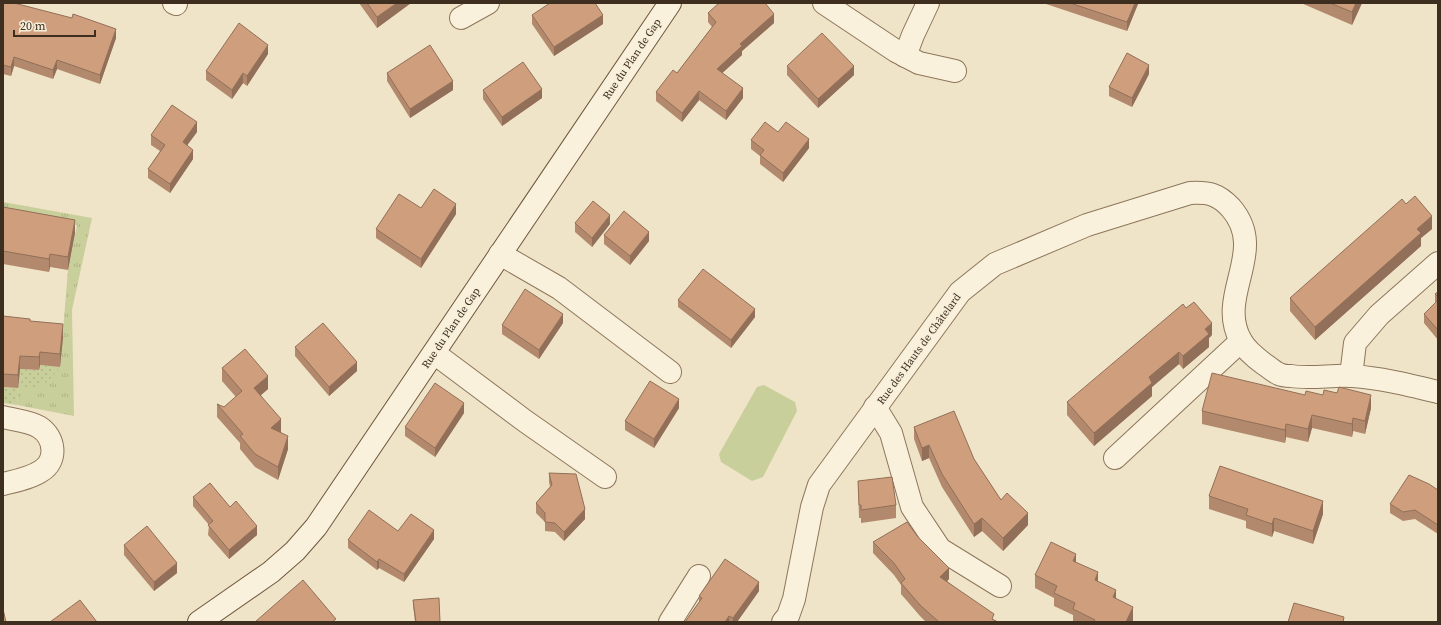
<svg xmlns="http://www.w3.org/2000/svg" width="1441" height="625" font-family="'Source Serif 4',serif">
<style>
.grass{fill:url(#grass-tufts)}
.park{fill:url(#park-dots)}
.pitch{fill:#c9cf9b}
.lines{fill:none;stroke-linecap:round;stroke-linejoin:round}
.street-casing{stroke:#8d765c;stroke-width:24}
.secondary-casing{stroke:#6f573f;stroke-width:24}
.street{stroke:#faf1dc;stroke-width:22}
.secondary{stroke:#faf1dc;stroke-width:22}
.wall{fill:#b2896c}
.shaded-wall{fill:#916f58}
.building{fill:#cf9f7d;stroke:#916f58}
.labels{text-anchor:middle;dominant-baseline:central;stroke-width:3;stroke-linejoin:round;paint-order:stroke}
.street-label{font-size:11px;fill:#3d2e20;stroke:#f7eed8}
</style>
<defs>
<pattern id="grass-tufts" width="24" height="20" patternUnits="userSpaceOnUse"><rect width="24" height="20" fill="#c9cf9b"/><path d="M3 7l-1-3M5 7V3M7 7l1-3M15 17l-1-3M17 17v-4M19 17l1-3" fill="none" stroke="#aeb285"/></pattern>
<pattern id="park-dots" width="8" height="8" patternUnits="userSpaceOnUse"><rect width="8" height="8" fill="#c9cf9b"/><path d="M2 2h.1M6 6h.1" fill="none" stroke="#aeb285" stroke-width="1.8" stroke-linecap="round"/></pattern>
</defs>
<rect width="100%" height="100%" fill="#f0e4c8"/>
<!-- grass -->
<path class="grass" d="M3,202l89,16 -20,92 2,106 -57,-11 1,-17 42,-21 8,-97 9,-45 -74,-4z"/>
<!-- park -->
<path class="park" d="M40,365l20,2 -12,14 -12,8 -18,-1 -1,17 -14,-2v-16l15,1 2,-19 19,1z"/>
<!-- pitch -->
<path class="pitch" d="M764,385l31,17 2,9 -34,66 -11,4 -31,-19 -2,-8 38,-67z"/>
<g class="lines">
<defs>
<g id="street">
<path d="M174,3l2,1"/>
<path d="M824,3l72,48 23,12 36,8"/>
<path d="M461,18l27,-15"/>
<path d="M905,56l8,-21 15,-32"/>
<path d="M500,254l59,34 111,84"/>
<path d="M434,353l91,68 80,56"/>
<path d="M1351,376l4,-33 24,-28 59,-52"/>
<path d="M875,407l16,26 21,74 28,42 60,37"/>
<path d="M3,417c11,3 26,4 36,10 16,10 19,34 2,44 -10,7 -26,10 -38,13"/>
<path d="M1115,458l126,-117"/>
<path d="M670,622l29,-46"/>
<path d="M783,622l5,-6 6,-17 18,-92 7,-22 141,-193 35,-28 92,-39 103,-32c19,-1 28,1 41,15 38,44 -16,87 10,133 5,9 15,17 23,23 5,3 10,8 15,10 4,2 8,2 12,2 20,3 40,-1 61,0 29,2 57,9 86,16"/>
</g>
<path id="secondary" d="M199,622l72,-50 24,-21 21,-24 354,-524"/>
</defs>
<!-- street casing -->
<use href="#street" class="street-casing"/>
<!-- secondary casing -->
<use href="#secondary" class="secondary-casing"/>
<!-- street -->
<use href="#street" class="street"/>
<!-- secondary -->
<use href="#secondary" class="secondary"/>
</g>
<!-- wall -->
<g class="wall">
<path d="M3,3l113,35 -16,46 -43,-15 -4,10 -39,-13 -3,10 -8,-2z"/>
<path d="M359,3h52l-34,25z"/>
<path d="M1043,3h95v1l-11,27z"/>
<path d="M1301,3h61l-10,22z"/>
<path d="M708,13l66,10 -32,28v4l-20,18 21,25 -17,22 -27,-20 -17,22 -26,-21v-9l21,-19 35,-46 -4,-5z"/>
<path d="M532,15l71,9 -49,32 -22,-32z"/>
<path d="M268,54l-21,32 -4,-3 -11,16 -26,-19v-9z"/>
<path d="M787,66l67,9 -36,33 -31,-33z"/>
<path d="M387,73l66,17 -43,28 -23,-37z"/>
<path d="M1149,74l-17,33 -23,-11v-9z"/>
<path d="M483,90l59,8 -40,28 -19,-27z"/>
<path d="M197,132l-10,13 6,14 -23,34 -22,-15v-9l12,-18 -9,-6v-10z"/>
<path d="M778,132l31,16 -26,34 -23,-18v-8l-9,-7v-9z"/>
<path d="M1406,204l26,25 -11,9v8l-106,94 -25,-29v-13z"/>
<path d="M3,207l72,26 -7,37 -18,-3 -1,5 -46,-8z"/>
<path d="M421,208l35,6 -35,54 -45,-30v-9z"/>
<path d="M575,223l35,1 -18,23 -17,-15z"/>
<path d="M604,235l45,6 -19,24 -26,-21z"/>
<path d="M1438,292v48l-14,-17v-9l11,-11v-9z"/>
<path d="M678,300l77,17 -24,31 -53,-41z"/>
<path d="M3,316l27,5 33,16 -3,30 -20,-2 -1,5 -19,-1 -2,19 -15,-1z"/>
<path d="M563,323l-24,36 -37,-25v-9z"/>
<path d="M1212,335l-3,3v9l-26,22 -4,-5 -27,23v9l-58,50 -27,-31v-13z"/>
<path d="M295,347l62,24 -28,25 -34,-40z"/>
<path d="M222,368l46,21 -7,6 20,37 7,17 -10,31 -23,-13 -15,-18v-6l-23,-26v-13l7,3 12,-10 -14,-16z"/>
<path d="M1305,395l66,13 -6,26 -12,-3 -1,6 -40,-9 -4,14 -22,-5 -1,6 -83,-19v-13z"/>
<path d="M679,408l-25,40 -29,-18v-9z"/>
<path d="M464,413l-29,44 -30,-21v-9z"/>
<path d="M914,427l60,32 27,41 27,25 -25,26 -21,-20 -8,6 -32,-50 -13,-29 -7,3 -8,-22z"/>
<path d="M549,473l36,46 -21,22 -9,-9 -10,-1v-9l-9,-9v-10l14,-16 -1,-5z"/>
<path d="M858,481l38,24v13l-35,5v-5h-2z"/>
<path d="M1438,490v44l-23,-15 -12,2 -13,-8v-9z"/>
<path d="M1209,496l114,18 -10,30 -39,-13 -2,6 -26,-9v-7l-37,-12z"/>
<path d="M193,497l37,10 27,28 -28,24 -21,-24 1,-10 -16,-19z"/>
<path d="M398,531l36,8 -30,43 -25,-14 -2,2 -29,-22v-8z"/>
<path d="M873,542l76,37 -2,2 47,39 4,2h-72l-6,-6 -19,-22v-9l-7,-10 -21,-22z"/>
<path d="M124,545l53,28 -23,18 -30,-36z"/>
<path d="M1076,562l22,19 18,17 17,22v2h-60v-7l-19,-9v-8l-19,-10v-13z"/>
<path d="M759,591l-22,31h-52l14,-20v-6z"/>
<path d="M413,600l27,22h-25l-2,-17z"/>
</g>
<!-- shaded-wall -->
<g class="shaded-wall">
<path d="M397,3h14l-34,25v-11z"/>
<path d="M1135,3h3v1l-11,27v-9z"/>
<path d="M1356,3h6l-10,22v-13z"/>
<path d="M774,14v9l-32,28v4l-25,23v-9l23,-25z"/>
<path d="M603,15v9l-49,32v-9z"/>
<path d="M116,29v9l-16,46v-9z"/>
<path d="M268,45v9l-21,32v-10z"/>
<path d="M14,57v9l-3,10v-9z"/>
<path d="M57,60v9l-4,10v-9z"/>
<path d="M1149,65v9l-17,33v-9z"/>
<path d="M854,66v9l-36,33v-9z"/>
<path d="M243,73v10l-11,16v-9z"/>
<path d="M453,81v9l-43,28v-9z"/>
<path d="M743,88v10l-17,22v-9z"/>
<path d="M542,89v9l-40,28v-9z"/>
<path d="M699,91v9l-17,22v-9z"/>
<path d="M197,122v10l-14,19v-9z"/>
<path d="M809,139v9l-26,34v-9z"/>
<path d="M193,150v9l-23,34v-9z"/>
<path d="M456,204v10l-35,54v-9z"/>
<path d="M610,215v9l-18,23v-9z"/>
<path d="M1432,216v13l-11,9v8l-106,94v-13l102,-98z"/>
<path d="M75,220v13l-7,37v-13z"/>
<path d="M649,232v9l-19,24v-9z"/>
<path d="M50,254v13l-1,5v-13z"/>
<path d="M755,309v8l-24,31v-8z"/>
<path d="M563,314v9l-24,36v-9z"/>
<path d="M1212,323v12l-3,3v9l-26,22v-13l22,-27z"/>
<path d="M63,324v13l-3,30v-13z"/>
<path d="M40,352v13l-1,5v-13z"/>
<path d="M1179,352v12l-27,23v9l-58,50v-13l55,-56z"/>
<path d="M20,356v13l-2,19v-13z"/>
<path d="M357,362v9l-28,25v-9z"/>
<path d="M268,376v13l-14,12v-13z"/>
<path d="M1371,395v13l-6,26v-13z"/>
<path d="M679,399v9l-25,40v-9z"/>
<path d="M464,403v10l-29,44v-9z"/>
<path d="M1312,415v13l-4,14v-13z"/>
<path d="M1353,418v13l-1,6v-13z"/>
<path d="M281,419v13l-10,9v-13z"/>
<path d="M1286,424v13l-1,6v-13z"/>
<path d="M288,436v13l-10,31v-13z"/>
<path d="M929,445v13l-7,3v-13z"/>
<path d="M1323,501v13l-10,30v-13z"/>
<path d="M585,509v10l-21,22v-9z"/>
<path d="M1028,513v12l-25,26v-13z"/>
<path d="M982,518v13l-8,6v-13z"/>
<path d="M1274,518v13l-2,6v-13z"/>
<path d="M257,526v9l-28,24v-9z"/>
<path d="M434,530v9l-30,43v-8z"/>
<path d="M1076,554v13l-3,-6z"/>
<path d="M379,559v9l-2,2v-8z"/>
<path d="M177,563v10l-23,18v-9z"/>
<path d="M949,568v11l-9,9v-11z"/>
<path d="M1098,572v13l-3,-5z"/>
<path d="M759,582v9l-22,31h-4v-4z"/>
<path d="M1116,590v12l-3,-5z"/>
<path d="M1133,607v15h-7z"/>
<path d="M729,616v6h-4z"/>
</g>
<!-- building -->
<g class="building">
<path d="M3,3h11l58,15 1,-4 43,15 -16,46 -43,-15 -4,10 -39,-13 -3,10 -8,-2z"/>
<path d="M367,3h30l-20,14z"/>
<path d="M550,3h45l8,12 -49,32 -22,-32z"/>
<path d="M719,3h46l9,11 -34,30 2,2 -25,23 26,19 -17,23 -27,-20 -17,22 -26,-21 17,-22 4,3 39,-51 -8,-9z"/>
<path d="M1070,3h65l-8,19z"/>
<path d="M1330,3h26l-4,9z"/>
<path d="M239,23l29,22 -21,31 -4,-3 -11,17 -26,-19z"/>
<path d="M822,33l32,33 -36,33 -31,-33z"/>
<path d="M430,45l23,36 -43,28 -23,-36z"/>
<path d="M1127,53l22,12 -17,33 -23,-11z"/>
<path d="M523,62l19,27 -40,28 -19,-27z"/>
<path d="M172,105l25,17 -14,20 10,8 -23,34 -22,-15 17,-24 -14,-10z"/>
<path d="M765,122l13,10 8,-10 23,17 -26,34 -23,-18 4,-5 -13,-10z"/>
<path d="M434,189l22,15 -35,55 -45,-30 23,-35 22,14z"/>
<path d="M1415,196l17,20 -15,13 4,4 -106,94 -25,-29 112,-99 4,5z"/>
<path d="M593,201l17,14 -18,23 -17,-15z"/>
<path d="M3,207l72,13 -7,37 -18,-3 -1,5 -46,-8z"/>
<path d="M624,211l25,21 -19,24 -26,-21z"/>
<path d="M703,269l52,40 -24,31 -53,-40z"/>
<path d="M525,289l38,25 -24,36 -37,-25z"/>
<path d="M1438,292v5l-3,-3z"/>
<path d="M1438,300v30l-14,-16z"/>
<path d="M1194,302l18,21 -7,6 4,5 -26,22 -4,-4 -30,25 3,6 -58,50 -27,-31 116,-98 3,4z"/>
<path d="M3,316l27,3v2l33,3 -3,30 -20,-2 -1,5 -19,-1 -2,19 -15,-1z"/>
<path d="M323,323l34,39 -28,25 -34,-40z"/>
<path d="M245,349l23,27 -14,12 27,31 -10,9 17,8 -10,31 -23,-13 -15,-18 3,-2 -26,-30 7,3 18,-16 -20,-23z"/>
<path d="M1212,373l93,22 1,-4 17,4 1,-5 13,3 2,-6 32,8 -6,26 -12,-3 -1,6 -40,-9 -4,14 -22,-5 -1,6 -83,-19z"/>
<path d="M650,381l29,18 -25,40 -29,-18z"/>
<path d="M435,383l29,20 -29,45 -30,-21z"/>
<path d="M954,411l20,48 27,41 6,-7 21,20 -25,25 -21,-20 -8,6 -32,-50 -13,-29 -7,3 -8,-21z"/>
<path d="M1220,466l103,35 -10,30 -39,-13 -2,6 -26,-9 2,-6 -39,-13z"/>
<path d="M549,473l27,1 9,35 -21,23 -9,-9 -10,-1v-9l-9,-10 16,-18z"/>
<path d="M1409,475l20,9 9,6v35l-23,-15 -12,2 -13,-8z"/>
<path d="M892,477l4,28 -35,5v-5h-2l-1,-24z"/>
<path d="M210,483l20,24 6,-6 21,25 -28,24 -21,-25 5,-4 -20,-24z"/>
<path d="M369,510l29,21 13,-17 23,16 -30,44 -25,-15 -2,3 -29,-22z"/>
<path d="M907,522l11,15 31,31 -9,9 54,37 -2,5 6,3h-59l-19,-17 -19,-22 4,-4 -11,-16 -21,-21z"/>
<path d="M147,526l30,37 -23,19 -30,-37z"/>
<path d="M1051,542l25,12 -3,7 25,11 -3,8 21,10 -3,7 20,10 -7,15h-32l1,-2 -22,-11 2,-6 -21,-10 3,-7 -22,-11z"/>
<path d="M725,559l34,23 -26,36 -4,-2 -4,6h-40l17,-24 -3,-2z"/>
<path d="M303,580l33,39 -4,3h-77z"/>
<path d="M439,598l1,24h-24l-3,-22z"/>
<path d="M80,600l17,22h-47z"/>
<path d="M1294,603l50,14 -1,5h-55z"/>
<path d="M3,609l3,13h-3z"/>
</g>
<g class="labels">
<!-- street labels -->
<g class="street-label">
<text transform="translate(632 59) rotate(-56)">Rue du Plan de Gap</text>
<text transform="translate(451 328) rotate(-56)">Rue du Plan de Gap</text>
<text transform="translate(919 349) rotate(-54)">Rue des Hauts de Châtelard</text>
</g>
</g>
<!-- border -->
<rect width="1441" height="625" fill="none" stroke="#3d2e20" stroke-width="8"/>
<!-- scale -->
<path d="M14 30v6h81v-6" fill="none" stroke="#3d2e20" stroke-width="2"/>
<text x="20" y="30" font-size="12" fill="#3d2e20" stroke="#f7eed8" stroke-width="3" paint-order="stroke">20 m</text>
</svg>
